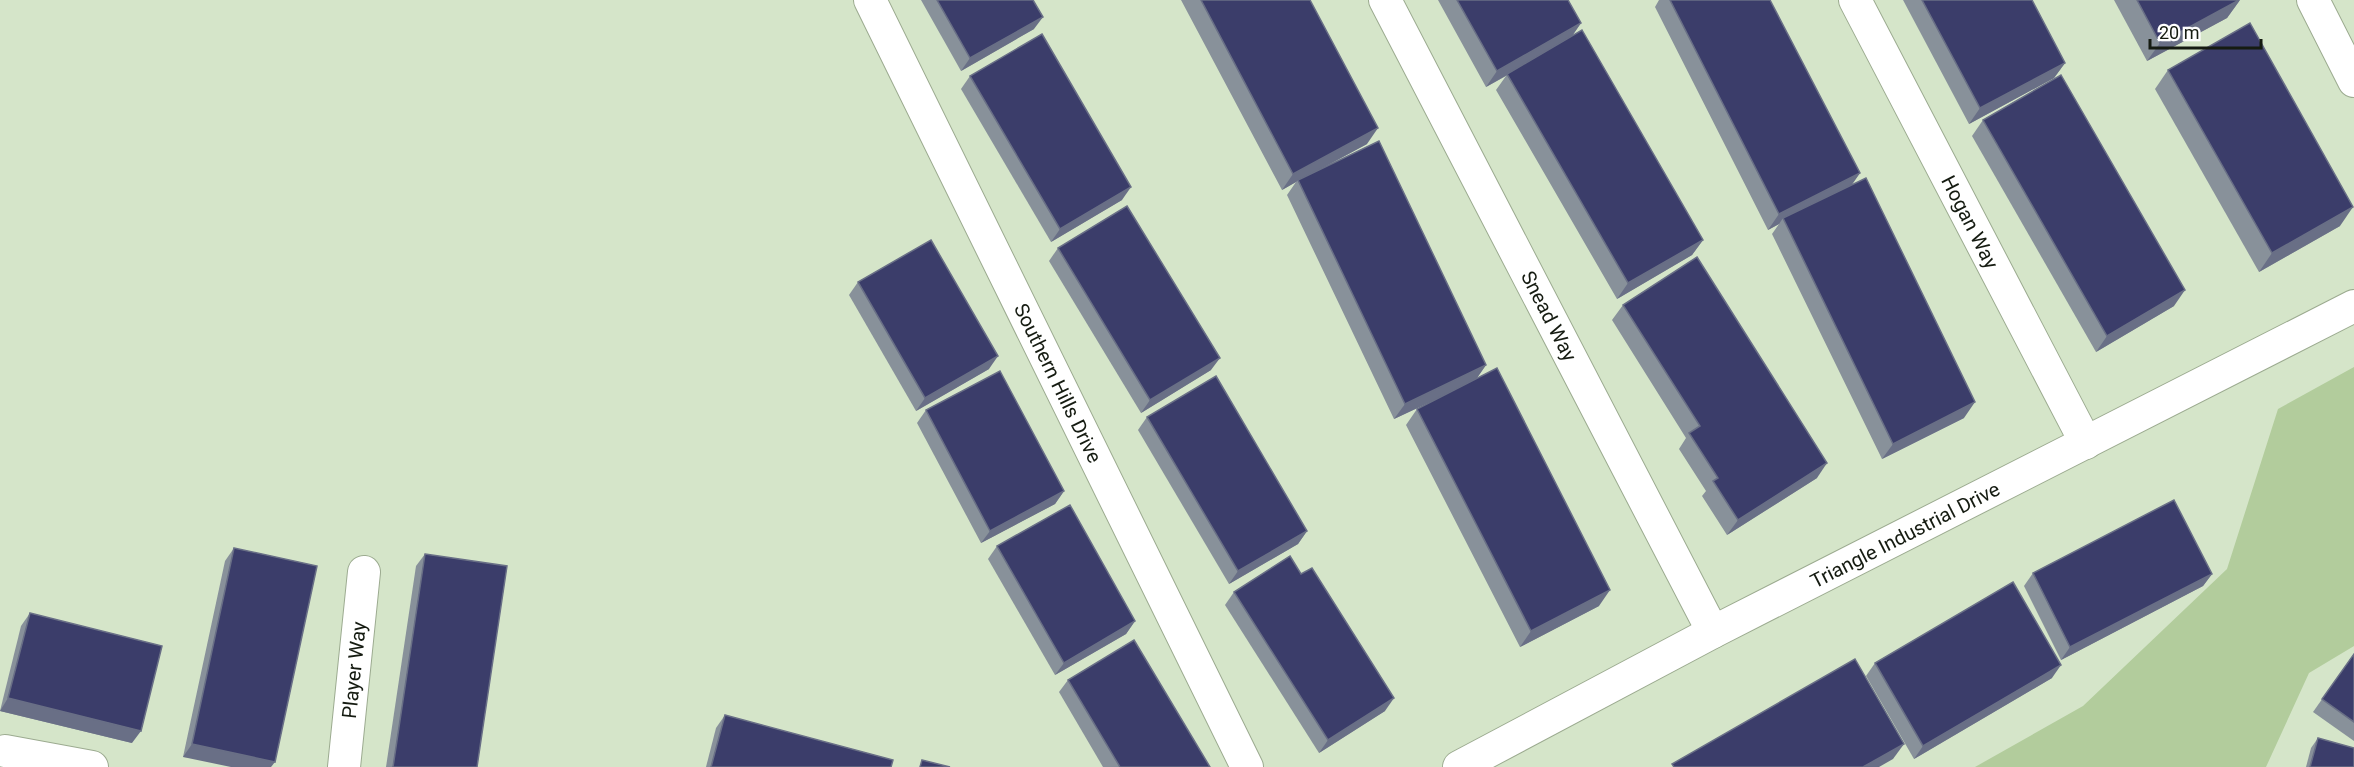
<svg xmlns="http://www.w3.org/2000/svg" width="2354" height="767" font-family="Roboto,sans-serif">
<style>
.green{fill:#b2cc9c}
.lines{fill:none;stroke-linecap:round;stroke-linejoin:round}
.minor-casing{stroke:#9cab90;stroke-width:34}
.minor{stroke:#fff;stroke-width:32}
.wall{fill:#88919a}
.shaded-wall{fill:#696f86}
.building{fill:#3b3d6a;stroke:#696f86;stroke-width:1.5}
.labels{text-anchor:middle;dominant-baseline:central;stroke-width:6;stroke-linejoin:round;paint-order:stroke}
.street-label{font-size:20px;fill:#151b11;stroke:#fff}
</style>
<rect width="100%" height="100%" fill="#d5e5c9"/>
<!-- green -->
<path class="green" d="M2354,367v279l-45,27 -43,94h-291l108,-61 144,-137 51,-160z"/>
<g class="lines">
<defs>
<g id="minor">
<path d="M870,0l377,767"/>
<path d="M1385,0l328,632"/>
<path d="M1855,0l231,443"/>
<path d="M2313,0l41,81"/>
<path d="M5,751l87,16"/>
<path d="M344,767l20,-195"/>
<path d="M1459,767l254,-135 641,-326"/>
</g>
</defs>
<!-- minor casing -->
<use href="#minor" class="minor-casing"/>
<!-- minor -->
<use href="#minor" class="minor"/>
</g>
<!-- wall -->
<g class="wall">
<path d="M921,0h112l1,29 -73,42z"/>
<path d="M1181,0h129l57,144 -44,24 163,197 -10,14 123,227 -79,41 -114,-222 11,-16 28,-14 -51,24 -107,-224 9,-13 -14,8z"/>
<path d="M1438,0h130l13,23 -9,13 131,204 -11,15 -75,44 -121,-209 10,-14 -20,11z"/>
<path d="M1659,0h111l90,173 -9,12 113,233 -82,41 -110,-225 7,-10 -11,6 -113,-223z"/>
<path d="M1903,0h129l33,63 -11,15 -85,46z"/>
<path d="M2114,0h126l-13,18 -80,43z"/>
<path d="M2168,70l172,156 -81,46 -104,-183z"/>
<path d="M970,76l152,124 -71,42 -90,-153z"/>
<path d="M1983,120l191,186 -78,46 -124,-216z"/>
<path d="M1058,248l153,122 -70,43 -92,-152z"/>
<path d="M858,282l131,87 -73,42 -67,-116z"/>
<path d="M1623,305l194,173 -90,57 -25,-39 4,-5 -27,-42 7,-11 -74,-118z"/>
<path d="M926,410l138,81 -9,13 -74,39 -64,-120z"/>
<path d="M1147,417l160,114 -9,13 -69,40 -91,-154z"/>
<path d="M997,546l138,75 -9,13 -71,41 -67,-116z"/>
<path d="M234,548l41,214 -92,-5 42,-196z"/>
<path d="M425,554l52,213h-91l30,-201z"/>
<path d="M2033,573l179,1 -9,12 -142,74 -37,-74z"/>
<path d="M1234,592l151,119 -66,42 -94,-148z"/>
<path d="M30,613l102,130 -132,-32 21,-85z"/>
<path d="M2354,654v87l-41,-29z"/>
<path d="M1875,663l177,15 -138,81 -48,-83z"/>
<path d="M1068,680l142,87h-107l-44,-75z"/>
<path d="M725,715l166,52h-185l10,-39z"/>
<path d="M2318,738l36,29h-48l5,-19z"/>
</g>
<!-- shaded-wall -->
<g class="shaded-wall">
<path d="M2240,0l-13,18 -80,43 13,-18z"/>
<path d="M1043,17l-9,12 -73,42 9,-13z"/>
<path d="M1581,23l-11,16 -84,48 11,-16z"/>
<path d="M2065,63l-11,15 -85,46 11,-16z"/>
<path d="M1378,128l-11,16 -69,37v-1l-2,2 -14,8 11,-16z"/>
<path d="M1860,173l-11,16 -66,29 -4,6 -11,6 11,-16z"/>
<path d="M1131,187l-9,13 -71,42 9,-13z"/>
<path d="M2353,207l-13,19 -81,46 13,-19z"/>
<path d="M1703,240l-11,15 -75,44 11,-16z"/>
<path d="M2185,290l-11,16 -78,46 11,-16z"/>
<path d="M998,356l-9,13 -73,42 9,-13z"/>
<path d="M1220,358l-9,12 -70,43 9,-13z"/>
<path d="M1486,365l-11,16 -81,38 11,-15z"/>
<path d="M1975,402l-11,16 -82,41 11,-15z"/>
<path d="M1827,463l-10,15 -90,57 11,-15z"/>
<path d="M1064,491l-9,13 -74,39 9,-12z"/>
<path d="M1307,531l-9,13 -69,40 9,-13z"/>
<path d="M2212,574l-9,12 -142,74 9,-13z"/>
<path d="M1610,590l-11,16 -79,41 11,-16z"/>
<path d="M1135,621l-9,13 -71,41 9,-12z"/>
<path d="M2061,665l-9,13 -138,81 9,-13z"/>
<path d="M8,698l133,33 -9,12 -132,-32z"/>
<path d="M1394,698l-9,13 -66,42 9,-13z"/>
<path d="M192,744l83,18 -4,5h-40l-48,-10z"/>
<path d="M1904,744l-11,15 -14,8h-16z"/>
</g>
<!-- building -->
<g class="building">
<path d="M937,0h96l10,17 -73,41z"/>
<path d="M1201,0h109l68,128 -85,46z"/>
<path d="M1457,0h111l13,23 -84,48z"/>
<path d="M1670,0h100l90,173 -81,41z"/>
<path d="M1922,0h110l33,63 -85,45z"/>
<path d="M2137,0h102l-79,43z"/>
<path d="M2250,23l103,184 -81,46 -104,-183z"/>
<path d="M1582,30l121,210 -75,43 -121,-209z"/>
<path d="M1042,34l89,153 -71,42 -90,-153z"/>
<path d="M2061,75l124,215 -78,46 -124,-216z"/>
<path d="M1379,141l107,224 -81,39 -107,-224z"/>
<path d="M1866,178l109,224 -82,42 -110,-226z"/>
<path d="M1127,206l93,152 -70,42 -92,-152z"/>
<path d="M931,240l67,116 -73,42 -67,-116z"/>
<path d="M1697,257l130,206 -89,57 -25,-39 5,-3 -29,-45 11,-7 -77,-121z"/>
<path d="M1497,368l113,222 -79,41 -114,-222z"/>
<path d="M1000,371l64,120 -74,40 -64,-121z"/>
<path d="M1216,376l91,155 -69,40 -91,-154z"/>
<path d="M2174,500l38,74 -142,73 -37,-74z"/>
<path d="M1070,505l65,116 -71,42 -67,-117z"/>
<path d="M234,548l83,18 -42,196 -83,-18z"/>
<path d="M425,554l82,12 -30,201h-84z"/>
<path d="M1290,556l11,18 11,-6 82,130 -66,42 -94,-148z"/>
<path d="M2013,582l48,83 -138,81 -48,-83z"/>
<path d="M30,613l132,33 -21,85 -133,-33z"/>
<path d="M1134,640l76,127h-90l-52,-87z"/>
<path d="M2354,654v68l-32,-23z"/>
<path d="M1855,659l49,85 -41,23h-189l-2,-3z"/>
<path d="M725,715l168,45 -2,7h-180z"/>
<path d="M2318,738l36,10v19h-44z"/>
<path d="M922,760l28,7h-30z"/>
</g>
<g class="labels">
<!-- street labels -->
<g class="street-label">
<text transform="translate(1970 222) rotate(63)">Hogan Way</text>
<text transform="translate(1549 316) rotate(63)">Snead Way</text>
<text transform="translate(1058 383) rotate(64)">Southern Hills Drive</text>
<text transform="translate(1905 535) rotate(-27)">Triangle Industrial Drive</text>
<text transform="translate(354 670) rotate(-84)">Player Way</text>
</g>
</g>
<!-- scale -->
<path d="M2150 39v9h111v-9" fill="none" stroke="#151b11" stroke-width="3"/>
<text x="2159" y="39" font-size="18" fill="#151b11" stroke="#ffffff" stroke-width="4.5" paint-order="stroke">20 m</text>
</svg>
